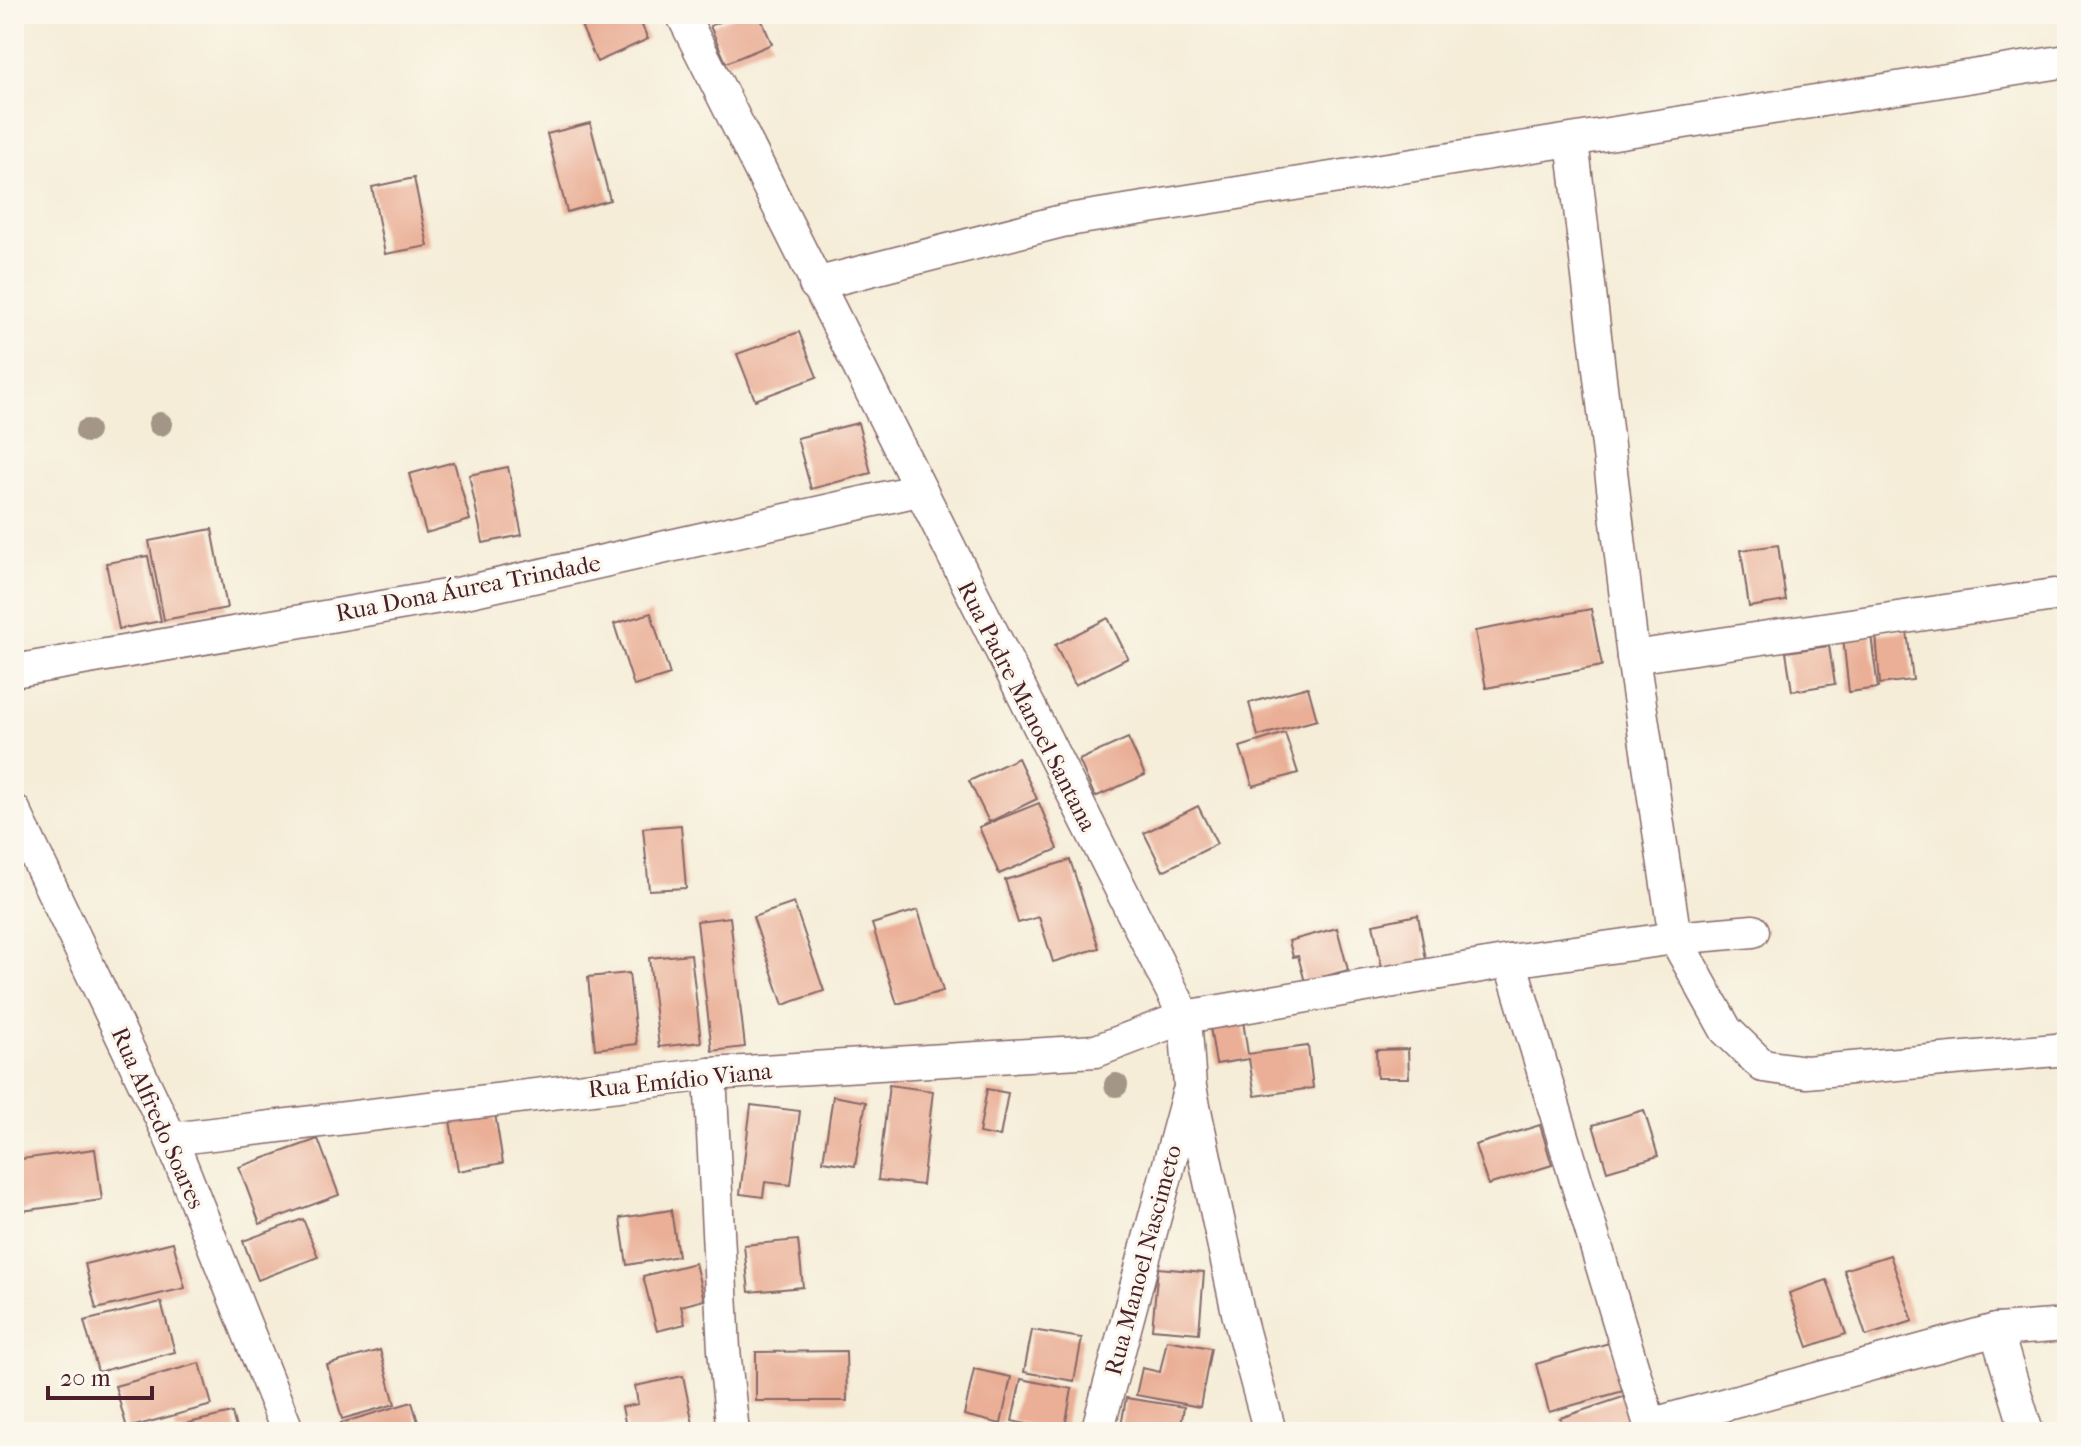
<svg xmlns="http://www.w3.org/2000/svg" width="2081" height="1446" font-family="'IM FELL French Canon',serif">
<style>
.building{fill:#eaaf96}
.lines{fill:none;stroke-linecap:round;stroke-linejoin:round}
.minor-casing{stroke:#866768;stroke-width:35}
.minor{stroke:#fff;stroke-width:32}
.tree{fill:#a49687}
.labels{text-anchor:middle;dominant-baseline:central;stroke-width:6;stroke-linejoin:round;paint-order:stroke}
.street-label{font-size:24px;fill:#4a1f2b;stroke:#fbf7ec}
</style>
<rect width="100%" height="100%" fill="#fbf7ec"/>
<filter id="ink" filterUnits="userSpaceOnUse"><feTurbulence type="fractalNoise" baseFrequency=".0125" numOctaves="2"/><feDisplacementMap in="SourceGraphic" scale="16" xChannelSelector="R" yChannelSelector="G"/><feConvolveMatrix kernelMatrix="1 2 1 2 8 2 1 2 1" color-interpolation-filters="sRGB"/></filter>
<filter id="wash" filterUnits="userSpaceOnUse"><feTurbulence type="fractalNoise" baseFrequency=".006" numOctaves="4" result="noise"/><feDisplacementMap in="SourceGraphic" scale="32" xChannelSelector="R" yChannelSelector="G"/><feGaussianBlur stdDeviation="1.8" result="paint"/><feColorMatrix in="noise" values="0 0 0 0 0 0 0 0 0 0 0 0 0 0 0 0 0 1.4 0 .05"/><feComposite in="paint" operator="in"/></filter>
<g filter="url(#wash)">
<rect width="100%" height="100%" fill="#f5edd8"/>
<g id="blocks">
<!-- building -->
<g class="building">
<path d="M595,14h42l11,25 -51,23 -18,-41z"/>
<path d="M738,14h21l13,30 -46,19 -16,-37z"/>
<path d="M590,123l20,77 -43,12 -20,-78z"/>
<path d="M414,178l14,68 -43,8 -13,-67z"/>
<path d="M799,332l18,45 -62,23 -18,-46z"/>
<path d="M858,423l13,50 -60,16 -14,-51z"/>
<path d="M454,462l16,58 -44,13 -17,-59z"/>
<path d="M508,467l14,68 -39,8 -14,-68z"/>
<path d="M212,529l15,79 -63,12 -15,-79z"/>
<path d="M1778,545l8,56 -37,6 -8,-57z"/>
<path d="M148,556l13,65 -42,8 -13,-66z"/>
<path d="M1591,609l11,57 -116,22 -11,-57z"/>
<path d="M651,613l19,62 -36,11 -20,-62z"/>
<path d="M1108,618l20,40 -53,27 -20,-40z"/>
<path d="M1907,631l6,49 -33,4 -4,-50z"/>
<path d="M1871,635l7,53 -29,4 -6,-54z"/>
<path d="M1829,646l6,38 -43,7 -6,-39z"/>
<path d="M1308,687l9,33 -59,16 -9,-33z"/>
<path d="M1285,733l13,40 -45,13 -13,-39z"/>
<path d="M1128,738l17,37 -50,22 -16,-37z"/>
<path d="M1018,758l19,41 -48,23 -20,-41z"/>
<path d="M1039,803l19,46 -59,25 -20,-47z"/>
<path d="M1198,806l19,38 -54,27 -19,-38z"/>
<path d="M681,825l5,63 -37,2 -6,-62z"/>
<path d="M1070,860l29,88 -46,14 -14,-45 -21,6 -13,-43z"/>
<path d="M794,903l30,88 -41,14 -30,-88z"/>
<path d="M918,910l25,81 -46,13 -25,-80z"/>
<path d="M1418,915l9,50 -44,8 -10,-49z"/>
<path d="M730,917l15,130 -33,4 -15,-130z"/>
<path d="M1337,928l11,42 -43,12 -7,-26 -5,1 -4,-16z"/>
<path d="M691,954l10,88 -42,5 -10,-89z"/>
<path d="M629,973l8,71 -42,5 -7,-72z"/>
<path d="M1243,1021l5,33 60,-8 5,42 -58,8 -6,-37 -33,5 -6,-37z"/>
<path d="M1408,1049l1,29h-32l-1,-28z"/>
<path d="M889,1085l44,6 -11,94 -44,-5z"/>
<path d="M987,1089l21,4 -8,44 -21,-4z"/>
<path d="M833,1096l33,6 -11,64 -32,-5z"/>
<path d="M751,1105l49,6 -9,74 -26,-3 -2,15 -23,-3z"/>
<path d="M494,1107l9,56 -45,8 -9,-57z"/>
<path d="M1644,1110l14,46 -51,15 -14,-46z"/>
<path d="M1540,1125l12,40 -64,20 -13,-40z"/>
<path d="M318,1139l21,56 -79,29 -21,-57z"/>
<path d="M95,1149l7,51 -88,12v-52z"/>
<path d="M671,1210l7,46 -51,9 -7,-47z"/>
<path d="M303,1219l15,38 -60,23 -15,-39z"/>
<path d="M798,1240l5,47 -54,5 -5,-47z"/>
<path d="M173,1242l12,46 -89,21 -11,-45z"/>
<path d="M1890,1255l23,66 -47,15 -22,-66z"/>
<path d="M695,1263l9,37 -23,6 4,18 -28,7 -14,-55z"/>
<path d="M1158,1268l46,4 -5,61 -47,-4z"/>
<path d="M1827,1280l19,54 -38,13 -19,-54z"/>
<path d="M161,1302l14,50 -77,20 -14,-51z"/>
<path d="M1032,1330l50,8 -8,43 -50,-9z"/>
<path d="M1167,1340l44,8 -11,59 -64,-12 6,-27 18,4z"/>
<path d="M1609,1343l14,48 -74,21 -13,-48z"/>
<path d="M380,1350l15,54 -53,15 -15,-54z"/>
<path d="M846,1351l1,50h-91v-49z"/>
<path d="M200,1363l12,42 -85,23 -12,-42z"/>
<path d="M974,1369l37,8 -10,47 -37,-9z"/>
<path d="M683,1376l10,48 -40,8h-26l-5,-25 16,-3 -3,-18z"/>
<path d="M1021,1379l51,10 -8,43 -52,-11z"/>
<path d="M1626,1396l12,36h-73l-5,-14z"/>
<path d="M1126,1398l58,9 -4,25h-60z"/>
<path d="M412,1402l9,30h-77l-3,-9z"/>
<path d="M232,1413l5,19h-61l-1,-6z"/>
</g>
</g>
</g>
<g filter="url(#ink)">
<use href="#blocks" fill-opacity="0" stroke="#866768" stroke-width="2"/>
<g class="lines">
<defs>
<g id="minor">
<path d="M682,14l503,1003 5,70 48,226 32,119"/>
<path d="M1572,141l61,516 42,281 51,92 37,36 43,6 261,-23"/>
<path d="M815,284l247,-63 1005,-160"/>
<path d="M1633,657l421,-62"/>
<path d="M14,671l443,-77 462,-104"/>
<path d="M14,810l157,329 117,293"/>
<path d="M1510,961l140,464 346,-95 71,-5"/>
<path d="M710,1074l14,276 9,82"/>
<path d="M171,1139l539,-65 386,-23 89,-34 325,-56 165,-23 78,-7"/>
<path d="M1996,1330l31,102"/>
<path d="M1097,1432l91,-338"/>
</g>
</defs>
<!-- minor casing -->
<use href="#minor" class="minor-casing"/>
<!-- minor -->
<use href="#minor" class="minor"/>
</g>
<!-- trees -->
<g class="tree">
<circle cx="160" cy="424" r="12"/>
<circle cx="87" cy="431" r="12"/>
<circle cx="1116" cy="1085" r="12"/>
</g>
</g>
<g class="labels">
<!-- street labels -->
<g class="street-label">
<text transform="translate(468 588) rotate(-11)">Rua Dona Áurea Trindade</text>
<text transform="translate(1027 706) rotate(63)">Rua Padre Manoel Santana</text>
<text transform="translate(680 1080) rotate(-6)">Rua Emídio Viana</text>
<text transform="translate(158 1118) rotate(66)">Rua Alfredo Soares</text>
<text transform="translate(1143 1260) rotate(-75)">Rua Manoel Nascimeto</text>
</g>
</g>
<!-- margin -->
<rect width="2081" height="1446" fill="none" stroke="#fbf7ec" stroke-width="48"/>
<!-- scale -->
<path d="M48 1386v12h104v-12" fill="none" stroke="#4a1f2b" stroke-width="4"/>
<text x="60" y="1386" font-size="24" fill="#4a1f2b" stroke="#fbf7ec" stroke-width="6" paint-order="stroke">20 m</text>
</svg>
